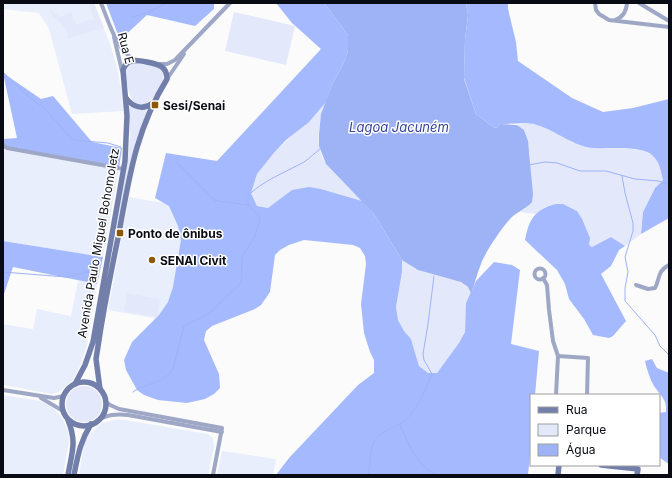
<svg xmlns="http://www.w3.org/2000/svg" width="672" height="478" font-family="Inter,sans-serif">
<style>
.built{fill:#e9eefc}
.green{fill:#e3e9fb}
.forest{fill:#a5bafe}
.water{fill:#9eb2f6}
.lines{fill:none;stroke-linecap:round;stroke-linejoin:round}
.stream{stroke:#9eb2f6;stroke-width:1}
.street{stroke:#9ea8c6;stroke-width:4}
.secondary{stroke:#727fab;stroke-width:5.5}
.poi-dot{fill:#8b5903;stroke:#fff;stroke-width:1.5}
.labels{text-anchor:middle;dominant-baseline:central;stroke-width:3;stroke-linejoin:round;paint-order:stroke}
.street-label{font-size:12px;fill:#080b14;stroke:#fff}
.poi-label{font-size:12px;font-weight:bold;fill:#080b14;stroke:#fff;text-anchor:start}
.water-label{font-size:13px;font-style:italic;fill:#344492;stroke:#fff}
</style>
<rect width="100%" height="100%" fill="#fbfbfb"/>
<!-- built -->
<g class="built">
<path d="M3,3h91l17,44 6,20 4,22 2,22 -51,3 -23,-85 -10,-16 -36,-4z"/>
<path d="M3,148l116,20 -16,89 -100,-16z"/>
<path d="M129,197l68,12 -22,113 -67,-12z"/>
<path d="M78,281l19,3 -10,61 -7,21 -7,14 -14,12 -7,2 -49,-9v-61l30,5 4,-20 34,7z"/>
<path d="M3,395l37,6 13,7 7,7 8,15 1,11 -6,34h-60z"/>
<path d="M119,419l89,15 5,4 1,9 -6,28h-129l5,-30 4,-9 14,-13z"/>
<path d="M222,451l54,8 -3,16h-56z"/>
</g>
<!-- green -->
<g class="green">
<path d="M89,3h5l10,25 -37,11 1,-5 -7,-12 -5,-1 2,-3h-4l-5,-9 1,-1 2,2 1,-1v3l7,5 4,-1 2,-3 5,-1 5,13 14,-6 2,2 2,-1z"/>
<path d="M234,12l61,14 -9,39 -61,-14z"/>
<path d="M135,62c8,2 21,1 27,7 10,12 -26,61 -34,19 -2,-8 -5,-16 0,-23z"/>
<path d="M326,102c-7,19 -13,46 1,63 11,13 24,24 35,36l-41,-12 -29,2 -24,17 -11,-2 -6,-14 6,-18 16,-20z"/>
<path d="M131,106l7,4h8l1,2c-16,38 -22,75 -30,115h-1l12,-70 2,-20 -1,-29z"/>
<path d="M530,123l6,1 20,9 18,10 67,7 13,6 7,11 2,13 -8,8 -12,24 -2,22 -16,12 -14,-9 -19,10 -4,-2 -11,-34c-17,-9 -27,-9 -42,3l-15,-2 6,-4 5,-27 -1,-26 -6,-25 -7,-5z"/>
<path d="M402,260l16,10 43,12 8,6 2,5c-7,14 -4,24 -6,38 -2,11 -21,33 -28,42h-10l-8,-7 -8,-27 -7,-8 -6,-11 -2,-13 6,-35z"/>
<path d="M127,293l33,6 -3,18 -33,-6z"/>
<circle cx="84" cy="404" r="18"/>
</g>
<!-- forest -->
<g class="forest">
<path d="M106,3h108v6l-19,17 -48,-11 -27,25z"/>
<path d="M276,3h48l24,32v16l-4,11 -12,23 -6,17 -17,20 -23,18 -13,14 -16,20 -6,19 6,13 11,2 24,-18 17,-3 12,2 41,12 12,13 28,46v12l-6,35 2,13 6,11 7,8 8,27 9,7h9l22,-30 6,-11 1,-29 10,-22 18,-19 18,3 8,5 -9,74 28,7 -4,44h-4v50l-3,30h-252l13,-17 69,-73 16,-12v-13l-4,-8 -6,-19 -3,-29 5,-40 -1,-8 -5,-8 -7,-3 -49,-5 -15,5 -9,5 -5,5 -5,37 -9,13 -6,4 -43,17 -6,5 -2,9 15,34 1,14 -6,6 -9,5 -18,4 -29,-3 -14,-5 -7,-5 -11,-20 -2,-10 8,-18 27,-27 9,-13 5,-15 8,-47 -3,-14 -9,-20 -14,-8 11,-45 51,8 104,-112 -29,-26z"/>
<path d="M466,3h42v6l8,33 2,19 54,37 31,14 30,-4 36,-9v119l-28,16 2,-22 12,-24 8,-8c-2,-8 -3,-17 -9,-23 -10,-12 -44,-8 -60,-9 -20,-1 -37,-17 -57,-23 -9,-3 -26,-1 -37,-1l-3,4 -4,-1 -17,-13 -12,-36 1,-39 3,-24z"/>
<path d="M3,73l38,26 12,-3 39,46 30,6 -3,20 -116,-20v-9l14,-1z"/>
<path d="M556,204h7l14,7 5,8 8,19 -1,7 3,2 19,-10 14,9 -6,4 -8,16 -10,8 25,47 -13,15 -4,2 -16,-3 -9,-16 -15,-20 -4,-15 -8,-14 -32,-30c4,-21 10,-31 31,-36z"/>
<path d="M3,241l100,16 -6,27 -84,-17 -10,30z"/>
<path d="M652,359l5,9 12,5v91l-6,-4 -4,-3v-44l7,-1c1,-13 -5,-16 -12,-26 -4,-7 -7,-16 -9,-25z"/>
</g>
<!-- water -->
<path class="water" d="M324,3h142l2,12 -3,24 -1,40 12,35 17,13 4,1 3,-4 17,1 7,5 4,11 5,53 -1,8c-6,7 -15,10 -20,15 -8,7 -28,37 -31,47 -4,10 -6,19 -10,29l-3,-6 -7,-5 -43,-12 -16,-10 -28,-46 -48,-50 -7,-18v-12l2,-20 11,-29 12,-23 4,-11v-16z"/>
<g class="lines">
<!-- stream -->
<g class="stream">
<path d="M132,17l15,-4 20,-10"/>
<path d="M3,72l25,24 16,12 29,32 35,3 13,4"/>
<path d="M175,161l39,39 4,1 31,4"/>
<path d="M529,165l16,-3 12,1 23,8h26l29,8 24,2 10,4"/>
<path d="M622,176l3,17 8,30v8l-8,26 3,15 -3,16v13l30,34 5,11 9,9"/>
<path d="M3,272l63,5 21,-5 8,3"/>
<path d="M133,392c13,-10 30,-7 40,-23l11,-43 5,-3 18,-8 34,-32 1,-26 13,-21 5,-17 -1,-3 -11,-12v-8c12,-14 40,-25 56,-34 6,-4 11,-9 17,-14"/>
<path d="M400,425c9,20 16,39 36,50"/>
<path d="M368,475c3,-11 1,-27 8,-36 7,-9 21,-12 29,-19 13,-11 19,-28 26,-43l1,-3 -8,-14 -1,-6 5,-30 6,-48"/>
</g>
<!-- street -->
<g class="street">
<path d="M101,3c7,17 16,49 34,57"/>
<path d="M595,3l1,7 3,4 10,6 60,7"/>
<path d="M639,3l30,18"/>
<path d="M615,20c8,-3 11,-8 12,-17"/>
<path d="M114,37l8,34"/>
<path d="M158,64h9l8,-4 55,-57"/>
<path d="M167,79l17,-25"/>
<path d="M3,145l4,3 117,21"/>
<circle cx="540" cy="274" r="5.5"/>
<path d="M543,278l4,7 2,25 4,31 5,15 -2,39"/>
<path d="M636,285l12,4 7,-1c5,-9 2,-17 14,-23"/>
<path d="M558,356l30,2 -1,37"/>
<path d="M3,390l51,8 10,-2"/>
<path d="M41,398l22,13"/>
<path d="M105,401l5,4 9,4 103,19 -9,47"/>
<path d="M97,421c10,-7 20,-7 31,-6l94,17"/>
</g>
<!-- secondary -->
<g class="secondary">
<path d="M126,98c7,10 18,12 27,5"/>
<circle cx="84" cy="404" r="22"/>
<path d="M75,384l10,-19 8,-23 32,-181 2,-45 -4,-46c4,-12 14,-10 24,-8 11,2 20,4 20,17 -32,52 -38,100 -49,159 -7,34 -14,68 -19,102l-3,19 4,30"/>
<path d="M68,420c9,22 4,32 0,55"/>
<path d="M601,465l37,4 -1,6"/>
<path d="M74,475c4,-20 6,-33 17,-51"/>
<path d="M558,475l1,-10"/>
</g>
</g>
<!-- markers -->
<g class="poi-dot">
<rect x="151" y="101" width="8" height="8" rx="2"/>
<rect x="116" y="229" width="8" height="8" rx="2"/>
<circle cx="152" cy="260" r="4"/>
</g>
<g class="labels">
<!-- street labels -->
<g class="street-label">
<text transform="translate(126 48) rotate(75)">Rua E</text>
<text transform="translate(98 243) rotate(-80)">Avenida Paulo Miguel Bohomoletz</text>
</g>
<!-- poi labels -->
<g class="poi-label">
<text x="163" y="105">Sesi/Senai</text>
<text x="128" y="233">Ponto de ônibus</text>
<text x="160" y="260">SENAI Civit</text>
</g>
<!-- water labels -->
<g class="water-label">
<text x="399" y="127">Lagoa Jacuném</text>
</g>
</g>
<!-- border -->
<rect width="672" height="478" fill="none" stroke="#080b14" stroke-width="8"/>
<!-- legend -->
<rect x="530" y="394" width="130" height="72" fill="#ffffff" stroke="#9c9da1"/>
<rect x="538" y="407" width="20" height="6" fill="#727fab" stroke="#9c9da1"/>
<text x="566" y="414" font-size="12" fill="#080b14">Rua</text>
<rect x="538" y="424" width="20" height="12" fill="#e3e9fb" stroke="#9c9da1"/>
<text x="566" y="434" font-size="12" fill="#080b14">Parque</text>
<rect x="538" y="444" width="20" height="12" fill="#9eb2f6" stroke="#9c9da1"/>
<text x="566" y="454" font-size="12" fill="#080b14">Água</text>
</svg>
